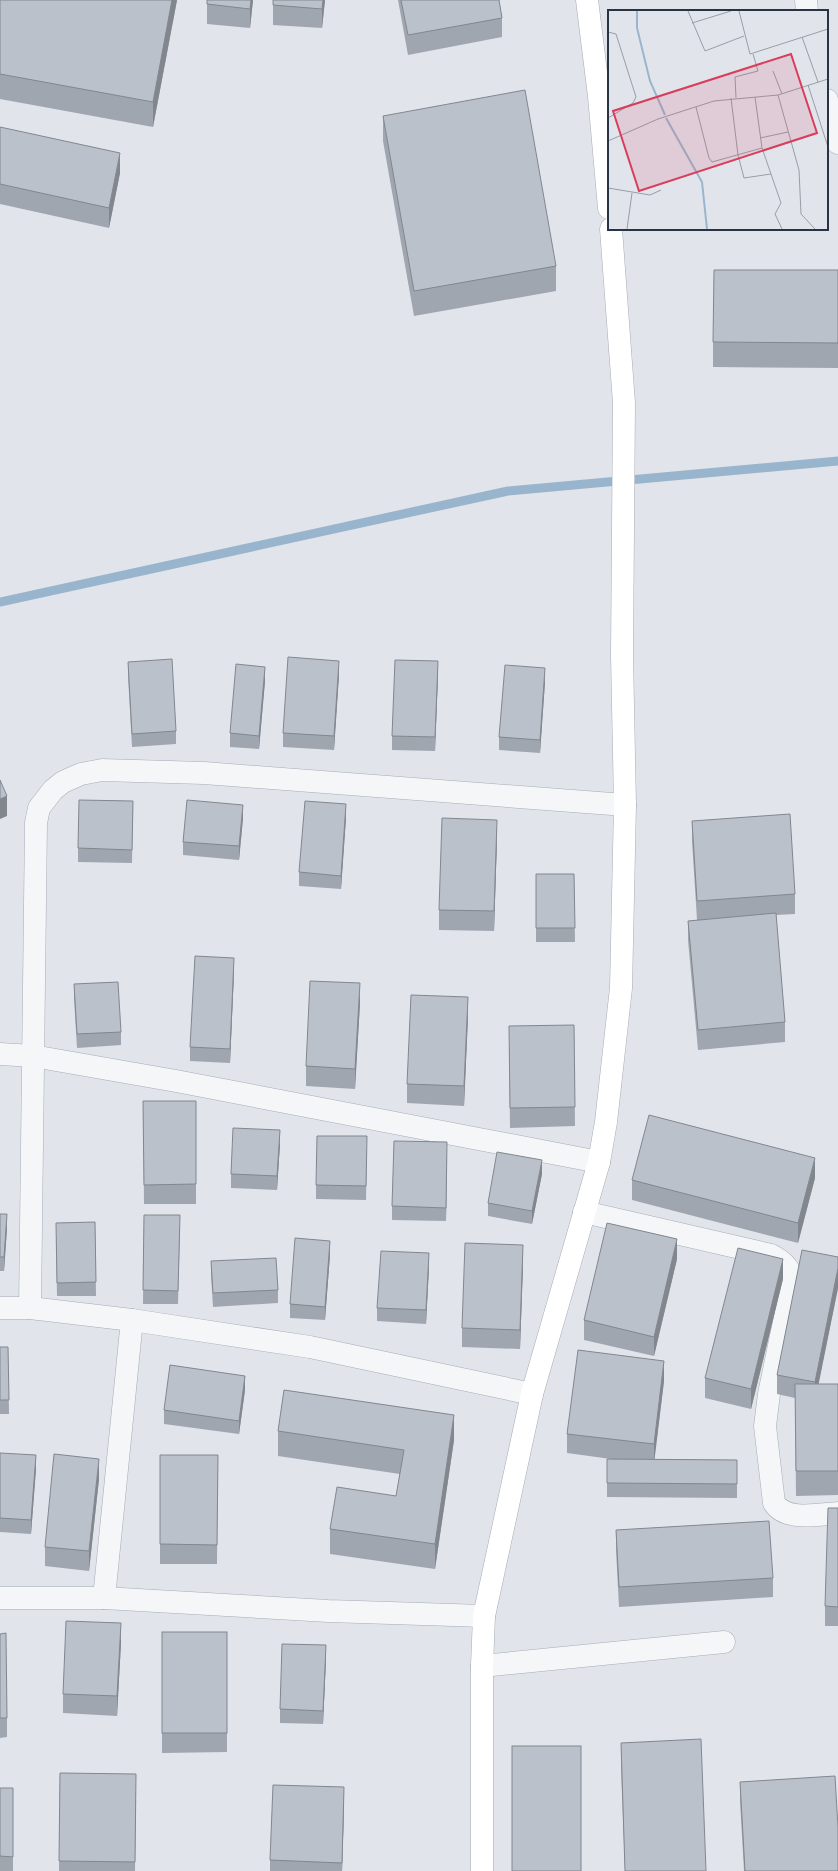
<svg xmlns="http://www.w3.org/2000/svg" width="838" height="1871" font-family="Quicksand,sans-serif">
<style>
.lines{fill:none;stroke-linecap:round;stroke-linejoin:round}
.stream{stroke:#99b5cd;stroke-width:9}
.street-casing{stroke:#a6acb6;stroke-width:23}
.secondary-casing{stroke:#a6acb6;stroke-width:23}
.street{stroke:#f4f6f8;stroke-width:22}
.secondary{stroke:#fff;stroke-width:22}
.wall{fill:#a0a6af}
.shaded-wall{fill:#82878e}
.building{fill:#bac1cb;stroke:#82878e}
.inset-river{fill:none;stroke:#99b5cd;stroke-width:2}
.inset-road{fill:none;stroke:#979ea8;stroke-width:1}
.view{fill:#d83d5d;fill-opacity:0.15;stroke:#d83d5d;stroke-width:2}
.inset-edge{fill:none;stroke:#283344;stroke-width:2}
</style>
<rect width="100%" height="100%" fill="#e1e5eb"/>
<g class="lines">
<!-- stream -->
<path class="stream" d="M0,602l508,-111 330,-30"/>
<defs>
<g id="street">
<path d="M806,0l1,11"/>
<path d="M827,100l11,43"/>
<path d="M0,1054l33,2 143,25 423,81"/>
<path d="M584,1212l187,43c12,6 21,14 21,28l-23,111 -4,32 9,77c12,19 46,11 64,10"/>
<path d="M0,1308h30l102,12 178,27 222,47"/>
<path d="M30,1308l6,-485 3,-15 14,-18 10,-8 18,-8 21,-4 102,3 421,32"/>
<path d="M0,1598h104l224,13 156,5"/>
<path d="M104,1598l28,-278"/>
<path d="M482,1666l242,-24"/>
</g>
<g id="secondary">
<path d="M587,0l12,96 10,112"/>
<path d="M482,1871v-205l2,-50 48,-222 67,-232 7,-40 15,-134 4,-183 -3,-150 2,-252 -13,-174"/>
</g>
</defs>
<!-- street casing -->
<use href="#street" class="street-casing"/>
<!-- secondary casing -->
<use href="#secondary" class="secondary-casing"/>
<!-- street -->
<use href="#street" class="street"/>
<!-- secondary -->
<use href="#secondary" class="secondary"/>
</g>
<!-- wall -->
<g class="wall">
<path d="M0,0h177l-24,127 -153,-28z"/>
<path d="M207,0h46l-3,28 -43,-4z"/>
<path d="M325,0l-3,28 -49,-3v-20z"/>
<path d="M398,0h101l3,18v19l-94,18z"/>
<path d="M383,116l173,150v25l-142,25 -31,-175z"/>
<path d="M0,127l120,46 -11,55 -109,-24z"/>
<path d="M838,270v98l-125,-1v-25z"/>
<path d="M128,662l48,69v13l-44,3 -4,-71z"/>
<path d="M339,675l-5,75 -51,-3v-14z"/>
<path d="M438,675l-3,76 -43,-1v-14z"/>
<path d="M265,681l-6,68 -29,-2v-14z"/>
<path d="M545,682l-5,71 -41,-3v-13z"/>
<path d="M133,801l-1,62 -54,-1v-14z"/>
<path d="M243,818l-4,42 -56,-5v-13z"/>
<path d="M346,818l-5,71 -42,-3v-14z"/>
<path d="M692,821l103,73v20l-19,1 9,107v20l-87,8 -10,-110v-19l9,-1 -5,-79z"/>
<path d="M497,839l-3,92 -55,-1v-20z"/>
<path d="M536,874h38l1,68h-39z"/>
<path d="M234,972l-4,91 -40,-2v-14z"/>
<path d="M74,984l47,48v13l-44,3 -3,-50z"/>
<path d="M360,1003l-5,86 -49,-3v-20z"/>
<path d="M468,1017l-4,89 -57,-3v-19z"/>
<path d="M574,1025l1,101 -65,2 -1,-82z"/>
<path d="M143,1101h53v103h-52z"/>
<path d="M280,1144l-3,46 -46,-2v-14z"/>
<path d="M367,1150l-1,50 -50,-1v-14z"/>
<path d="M447,1156l-1,65 -54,-1v-14z"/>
<path d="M542,1174l-10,50 -44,-8v-13z"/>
<path d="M815,1178l-17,65 -166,-43v-20z"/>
<path d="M0,1214l7,14 -3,43h-4z"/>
<path d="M144,1215l36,14 -2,75h-35z"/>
<path d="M95,1222l1,74h-39l-1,-59z"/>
<path d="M330,1255l-5,65 -35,-2v-14z"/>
<path d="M838,1257v31l-20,96h20v111l-42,1 -1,-98 -18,-4v-19z"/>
<path d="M677,1259l-23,97 -70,-16v-20z"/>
<path d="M211,1261l67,29v13l-65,4 -2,-32z"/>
<path d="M523,1265l-3,84 -58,-2v-19z"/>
<path d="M429,1267l-3,57 -49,-3v-13z"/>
<path d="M783,1279l-32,130 -46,-11v-20z"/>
<path d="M0,1347h8l1,67h-9z"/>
<path d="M664,1381l-10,78 83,1v38l-130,-1v-38h4l-44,-6v-19z"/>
<path d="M245,1390l-6,44 -75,-10v-14z"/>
<path d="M278,1431l176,9 -19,129 -105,-15v-25l66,-33 4,-22 -122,-18z"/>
<path d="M0,1453l36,16 -5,65 -31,-2z"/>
<path d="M160,1455h58l-1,109h-57z"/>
<path d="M99,1479l-10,92 -44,-5v-19z"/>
<path d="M838,1508v118h-13v-20z"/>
<path d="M616,1530l157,48v19l-154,10 -3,-57z"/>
<path d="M162,1632h65v120l-65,1z"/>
<path d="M0,1634l7,84v19l-7,1z"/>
<path d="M121,1643l-4,73 -54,-3v-19z"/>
<path d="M326,1659l-3,65 -43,-1v-14z"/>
<path d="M621,1743l85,128h-81l-4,-104z"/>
<path d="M60,1773l76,20 -1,78h-76z"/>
<path d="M740,1782l98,89h-94l-4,-70z"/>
<rect x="0" y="1788" width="13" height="83"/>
<path d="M344,1807l-2,64h-72v-11z"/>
</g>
<!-- shaded-wall -->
<g class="shaded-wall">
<path d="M172,0h5l-24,127v-25z"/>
<path d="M251,0h2l-3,28v-19z"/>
<path d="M323,0h2l-3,28v-19z"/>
<path d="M120,153v20l-11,55v-20z"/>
<path d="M339,661v14l-5,75v-14z"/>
<path d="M438,661v14l-3,76v-14z"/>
<path d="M265,667v14l-6,68v-13z"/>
<path d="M545,668v14l-5,71v-13z"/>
<path d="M7,796v20l-7,3v-20z"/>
<path d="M346,804v14l-5,71v-13z"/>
<path d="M243,805v13l-4,42v-14z"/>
<path d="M497,820v19l-3,92v-20z"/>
<path d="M234,958v14l-4,91v-14z"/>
<path d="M360,983v20l-5,86v-20z"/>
<path d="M468,997v20l-4,89v-20z"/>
<path d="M280,1130v14l-3,46v-14z"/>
<path d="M447,1142v14l-1,65v-13z"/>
<path d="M815,1158v20l-17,65v-20z"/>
<path d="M542,1160v14l-10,50v-13z"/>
<path d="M7,1214v14l-3,43v-14z"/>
<path d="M677,1239v20l-23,97v-19z"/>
<path d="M330,1241v14l-5,65v-13z"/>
<path d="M523,1245v20l-3,84v-19z"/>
<path d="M429,1253v14l-3,57v-14z"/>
<path d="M783,1259v20l-32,130v-20z"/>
<path d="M838,1268v20l-23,114v-20z"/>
<path d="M664,1361v20l-10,83v-20z"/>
<path d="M245,1376v14l-6,44v-13z"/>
<path d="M454,1415v25l-19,129v-25z"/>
<path d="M36,1455v14l-5,65v-14z"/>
<path d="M99,1459v20l-10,92v-20z"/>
<path d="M121,1623v20l-4,73v-20z"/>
<path d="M326,1645v14l-3,65v-13z"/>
<path d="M344,1787v20l-2,64v-8z"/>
</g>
<!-- building -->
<g class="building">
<path d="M0,0h172l-19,102 -153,-28z"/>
<path d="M207,0h44l-1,9 -43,-5z"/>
<path d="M273,0h50l-1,9 -49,-4z"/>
<path d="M401,0h98l3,18 -94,17z"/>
<path d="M525,90l31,176 -142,25 -31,-175z"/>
<path d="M0,127l120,26 -11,55 -109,-24z"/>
<path d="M714,270h124v73l-125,-1z"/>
<path d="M288,657l51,4 -5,75 -51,-3z"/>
<path d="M172,659l4,72 -44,3 -4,-72z"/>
<path d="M395,660l43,1 -3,76 -43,-1z"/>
<path d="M236,664l29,3 -6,69 -29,-3z"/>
<path d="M505,665l40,3 -5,72 -41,-3z"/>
<path d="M0,780l7,16 -7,3z"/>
<path d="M79,800l54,1 -1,49 -54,-2z"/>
<path d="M187,800l56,5 -4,41 -56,-4z"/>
<path d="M305,801l41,3 -5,72 -42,-4z"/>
<path d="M790,814l5,80 -98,7 -5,-80z"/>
<path d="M442,818l55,2 -3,91 -55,-1z"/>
<path d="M536,874h38l1,54h-39z"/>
<path d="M776,913l9,109 -87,8 -10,-109z"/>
<path d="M195,956l39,2 -4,91 -40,-2z"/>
<path d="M310,981l50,2 -5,86 -49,-3z"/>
<path d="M118,982l3,50 -44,2 -3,-50z"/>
<path d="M411,995l57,2 -4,89 -57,-2z"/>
<path d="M574,1025l1,82 -65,1 -1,-82z"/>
<path d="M143,1101h53v83l-52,1z"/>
<path d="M649,1115l166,43 -17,65 -166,-43z"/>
<path d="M233,1128l47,2 -3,46 -46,-2z"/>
<path d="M317,1136h50l-1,50 -50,-1z"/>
<path d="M394,1141l53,1 -1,66 -54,-2z"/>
<path d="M497,1152l45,8 -10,51 -44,-8z"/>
<path d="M0,1214h7l-3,43h-4z"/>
<path d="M144,1215h36l-2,76 -35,-1z"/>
<path d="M95,1222l1,60 -39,1 -1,-60z"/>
<path d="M607,1223l70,16 -23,98 -70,-17z"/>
<path d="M295,1238l35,3 -5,66 -35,-3z"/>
<path d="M465,1243l58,2 -3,85 -58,-2z"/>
<path d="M738,1248l45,11 -32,130 -46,-11z"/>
<path d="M802,1250l36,7v11l-23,114 -38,-7z"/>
<path d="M381,1251l48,2 -3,57 -49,-2z"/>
<path d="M276,1258l2,32 -65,3 -2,-32z"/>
<path d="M0,1347h8l1,53h-9z"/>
<path d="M578,1350l86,11 -10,83 -87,-10z"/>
<path d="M170,1365l75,11 -6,45 -75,-11z"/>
<path d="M795,1384h43v87h-42z"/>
<path d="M284,1390l170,25 -19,129 -105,-15 7,-42 59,9 8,-46 -126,-19z"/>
<path d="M0,1453l36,2 -5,65 -31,-2z"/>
<path d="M54,1454l45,5 -10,92 -44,-4z"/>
<path d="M160,1455h58l-1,90 -57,-1z"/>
<path d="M607,1459l130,1v24l-130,-1z"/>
<path d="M828,1508h10v99l-13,-1z"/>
<path d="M769,1521l4,57 -154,9 -3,-57z"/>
<path d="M66,1621l55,2 -4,73 -54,-2z"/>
<rect x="162" y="1632" width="65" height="101"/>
<path d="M6,1633l1,85h-7v-84z"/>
<path d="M282,1644l44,1 -3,66 -43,-2z"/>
<path d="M701,1739l5,132h-81l-4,-128z"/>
<rect x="512" y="1746" width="69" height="125"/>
<path d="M60,1773l76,1 -1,88 -76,-1z"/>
<path d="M835,1776l3,51v44h-93l-5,-89z"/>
<path d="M273,1785l71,2 -2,76 -72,-3z"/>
<path d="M0,1788h13v69l-13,-1z"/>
</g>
<!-- overview -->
<g transform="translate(608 10)">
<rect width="220" height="220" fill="#e1e5eb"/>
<path class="inset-river" d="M29,1v17l13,53 15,34M58,108l36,64 5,47"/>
<path class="inset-road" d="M80,1l17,40 39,-15M131,1l11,43 78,-25M84,13l39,-12M0,22l8,2 20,63 -3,6 -25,15M194,27l16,45M165,61l9,23M200,75l20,62M170,85l21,75 2,44 14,15M147,87l7,51 19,55 -6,11 7,15M123,88l7,57 6,23 27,-4M128,88l-1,-21 23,-6 -5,-17M88,97l13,51 3,4 50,-14M152,128l28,-6M0,131l50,-22 56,-18 64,-6 50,-16M0,178l42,7 11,-5M19,219l5,-36"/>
<path class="view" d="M183,44l26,79 -178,58 -26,-80z"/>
<rect width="220" height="220" class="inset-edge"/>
</g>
</svg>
